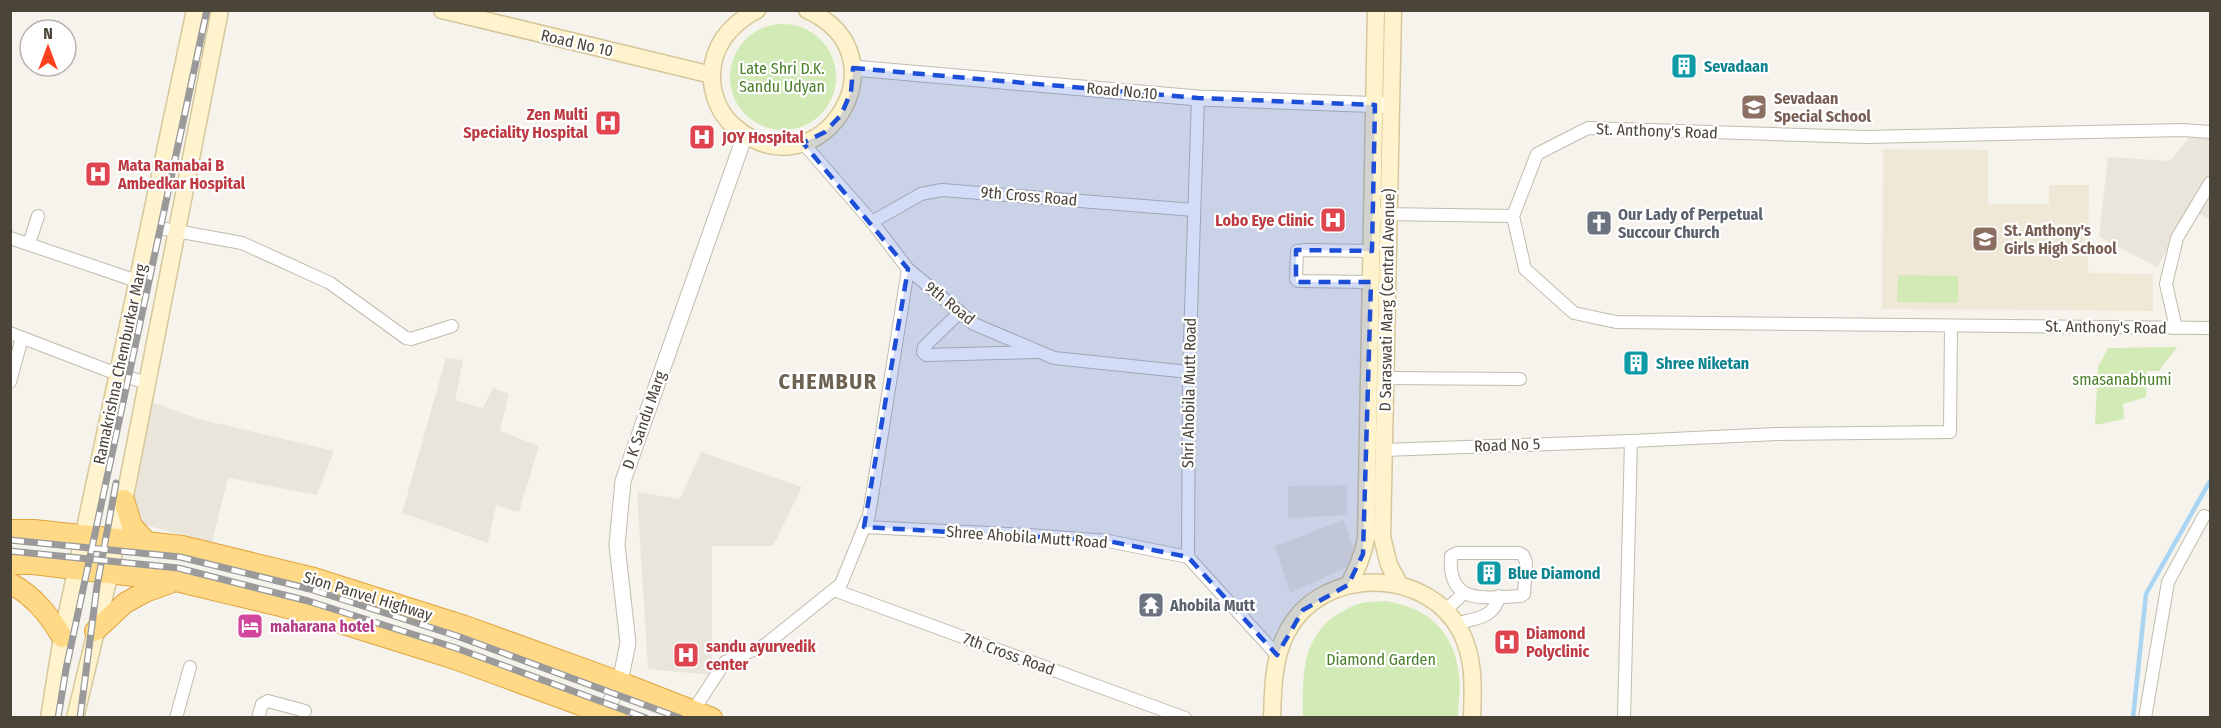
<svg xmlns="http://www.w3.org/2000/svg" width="2221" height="728" font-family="'Fira Sans Condensed',sans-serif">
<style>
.residential{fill:#eae5da}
.education{fill:#efe8d6}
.green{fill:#d2eab5}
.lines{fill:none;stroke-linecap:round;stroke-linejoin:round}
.stream{stroke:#a9d4f2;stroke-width:4.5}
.minor-casing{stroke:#c2bbae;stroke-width:14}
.tertiary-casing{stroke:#c2bbae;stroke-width:17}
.secondary-casing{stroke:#d6c79b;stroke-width:19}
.trunk-casing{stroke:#e0a43c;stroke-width:22}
.minor{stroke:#fff;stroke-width:12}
.tertiary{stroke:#fff;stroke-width:15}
.secondary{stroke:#fff3cd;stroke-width:16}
.trunk{stroke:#ffd985;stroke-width:20}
.rail-casing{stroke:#9a9a9a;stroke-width:7}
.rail{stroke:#fff;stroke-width:4.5;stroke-dasharray:14;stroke-linecap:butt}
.marked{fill:#1d4ed8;fill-opacity:0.2;stroke:#1d4ed8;stroke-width:4.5;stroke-dasharray:12 8;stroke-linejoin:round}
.labels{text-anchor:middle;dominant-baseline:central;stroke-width:4.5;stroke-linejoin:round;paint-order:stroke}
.street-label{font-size:16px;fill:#4b4439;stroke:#fff}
.culture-label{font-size:16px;font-weight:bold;fill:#0d838f;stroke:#fff;text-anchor:start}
.park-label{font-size:16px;fill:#4a7f2a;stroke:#fff}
.education-label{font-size:16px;font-weight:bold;fill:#785e54;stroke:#fff;text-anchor:start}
.health-label{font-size:16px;font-weight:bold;fill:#be3a42;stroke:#fff;text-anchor:start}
.worship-label{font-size:16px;font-weight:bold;fill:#5b616d;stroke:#fff;text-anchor:start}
.hotel-label{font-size:16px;font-weight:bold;fill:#b23c85;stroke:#fff;text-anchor:start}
.district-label{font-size:22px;font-weight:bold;letter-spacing:1.5px;fill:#6e6250;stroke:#fff}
</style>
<rect width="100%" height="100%" fill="#f6f3ec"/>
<!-- residential -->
<g class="residential">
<path d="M2192,134l18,4v82l-18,-12 -35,59 -58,-30 9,-80 62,4z"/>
<path d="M446,358l17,2 -8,40 28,8 10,-20 16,6 -9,37 39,15 -20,66 -23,-7 -8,38 -86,-30z"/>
<path d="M142,398l53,20 139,33 -17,44 -89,-17 -16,65 -77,-21 -9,-26z"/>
<path d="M701,452l101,35 -29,59h-61v129l-64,-6 -11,-177 43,7z"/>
<path d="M1347,485v30l-59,3v-32z"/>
<path d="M1344,520l12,37 -2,7 -64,29 -15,-47z"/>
</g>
<!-- education -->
<path class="education" d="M1883,149l105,1v54h61v-19h40l-1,88 65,1v37l-271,-2z"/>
<!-- green -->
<g class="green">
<circle cx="783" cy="77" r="53"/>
<path d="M1898,275l60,1v27l-61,-1z"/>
<path d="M2177,347l-18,24h-12l-1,26 -23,7 1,15 -29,6 3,-58 10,-19z"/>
<path d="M1385,601c43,6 70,31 74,75 2,13 -1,28 -1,41h-155c0,-36 -3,-74 29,-99 9,-6 19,-12 29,-15 8,-2 16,-1 24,-2z"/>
</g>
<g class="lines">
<!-- stream -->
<path class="stream" d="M2133,718l13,-124 64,-113"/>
<defs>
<g id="minor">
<path d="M1198,98l-9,274 -1,185 89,98"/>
<path d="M2210,132l-27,-2 -318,7 -277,-9 -51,26 -24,62 12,53 49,44 42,9 594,6"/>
<path d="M803,143l69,79 36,47 66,55 80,34 135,14"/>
<path d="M1382,214l131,2"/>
<path d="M872,222l49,-28 21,-4 252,20"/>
<path d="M149,226l93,17 88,40 76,55 5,1 41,-13"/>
<path d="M10,238l127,43"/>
<path d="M29,244l9,-28"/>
<path d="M1371,282l-73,-1 -2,-2 1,-28 8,-1 67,1"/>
<path d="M960,312l-36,35 -1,5 3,3 111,-3"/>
<path d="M2176,328l-10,-44 11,-46 33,-55"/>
<path d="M10,333l107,41 30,9"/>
<path d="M1385,378l135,1"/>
<path d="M10,382l12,-44"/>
<path d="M1384,450l247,-9"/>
<path d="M864,527l164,8 80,6 80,16"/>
<path d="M1457,553h62l4,2 3,7 -2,32 -3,2c-34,1 -74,11 -70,-40z"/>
<path d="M834,590l351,128"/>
<path d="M1445,611l19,-18"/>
<path d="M1455,624c20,-6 39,-5 44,-28"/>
<path d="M693,711l32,-49 40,-17 76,-61 28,-69 39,-246"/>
<path d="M176,718l14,-51"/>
<path d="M258,718l4,-14 6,-3 37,10"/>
<path d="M1624,718l7,-277 146,-7 173,-2 1,-106"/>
<path d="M2145,718l23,-136 36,-66"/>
</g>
<g id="tertiary">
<path d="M853,68l345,30 187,7"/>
<path d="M605,713l15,-31 8,-39 -11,-98 6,-64 122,-346"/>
</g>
<g id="secondary">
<path d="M442,10l270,65"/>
<path d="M757,10c-26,14 -44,34 -45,64 -1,20 8,41 23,53 84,71 175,-71 72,-117"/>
<path d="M1393,10l-11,527 7,28 11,20"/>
<path d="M1348,585c10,-16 15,-30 18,-47l10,-528"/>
<path d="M49,718l13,-81 133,-627"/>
<path d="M75,718l35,-145 110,-563"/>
<path d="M1272,718c1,-30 1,-59 15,-86 34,-66 140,-66 174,0 14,28 12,56 11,86"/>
</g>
<g id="trunk">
<path d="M124,500l8,26 15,16"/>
<path d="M10,530h24l148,16 132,32 151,48 155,56 92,36"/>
<path d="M10,564h23l143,17 129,31 150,47 161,59"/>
<path d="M10,583c24,13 39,32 52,54"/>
<path d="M95,631l30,-28 20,-11 25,-9"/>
</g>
</defs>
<!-- minor casing -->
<use href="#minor" class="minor-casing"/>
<!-- tertiary casing -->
<use href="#tertiary" class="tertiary-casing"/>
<!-- secondary casing -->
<use href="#secondary" class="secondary-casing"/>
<!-- trunk casing -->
<use href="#trunk" class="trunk-casing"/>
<!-- minor -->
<use href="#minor" class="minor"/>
<!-- tertiary -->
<use href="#tertiary" class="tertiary"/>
<!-- secondary -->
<use href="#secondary" class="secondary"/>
<!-- trunk -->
<use href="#trunk" class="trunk"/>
<defs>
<g id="rail">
<path d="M10,540l170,17 130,32 147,47 223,82"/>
<path d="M10,551l168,17 130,33 148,47 190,70"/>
<path d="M58,718l8,-49 141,-659"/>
<path d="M80,718l17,-132 19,-103"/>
</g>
</defs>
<!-- rail casing -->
<use href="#rail" class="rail-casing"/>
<!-- rail -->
<use href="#rail" class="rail"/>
</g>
<!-- marked area -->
<path class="marked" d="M853,68l345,30 177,7 -3,146 -76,-1v32h75l-8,272 -15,31 -45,25 -26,45 -89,-98 -80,-16 -244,-14 44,-258 -105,-126 22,-11 16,-17 10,-23z"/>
<!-- icons -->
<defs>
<symbol id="building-square" viewBox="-11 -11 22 22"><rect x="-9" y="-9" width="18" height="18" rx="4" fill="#0f9aa8" stroke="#fff"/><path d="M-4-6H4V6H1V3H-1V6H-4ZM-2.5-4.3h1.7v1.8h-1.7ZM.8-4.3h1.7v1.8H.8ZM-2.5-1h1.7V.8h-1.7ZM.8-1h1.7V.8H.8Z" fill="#fff"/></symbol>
<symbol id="school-square" viewBox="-11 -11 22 22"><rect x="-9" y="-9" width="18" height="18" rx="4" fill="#8d6e63" stroke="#fff"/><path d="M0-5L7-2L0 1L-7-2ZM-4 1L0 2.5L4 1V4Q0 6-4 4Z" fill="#fff"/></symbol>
<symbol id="hospital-square" viewBox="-11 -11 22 22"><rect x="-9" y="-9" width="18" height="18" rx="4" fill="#e0444e" stroke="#fff"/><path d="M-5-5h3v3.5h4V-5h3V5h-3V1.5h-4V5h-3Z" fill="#fff"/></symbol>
<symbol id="church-square" viewBox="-11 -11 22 22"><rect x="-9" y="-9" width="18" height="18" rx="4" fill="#6b7280" stroke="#fff"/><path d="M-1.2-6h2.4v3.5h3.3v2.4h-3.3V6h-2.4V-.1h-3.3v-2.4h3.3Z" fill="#fff"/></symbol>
<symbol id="temple-square" viewBox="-11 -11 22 22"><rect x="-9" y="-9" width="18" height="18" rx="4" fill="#6b7280" stroke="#fff"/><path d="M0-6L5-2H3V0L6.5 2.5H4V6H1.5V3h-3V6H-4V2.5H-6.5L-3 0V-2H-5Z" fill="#fff"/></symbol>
<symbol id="hotel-square" viewBox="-11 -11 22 22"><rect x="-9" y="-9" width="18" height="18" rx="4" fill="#d1479c" stroke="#fff"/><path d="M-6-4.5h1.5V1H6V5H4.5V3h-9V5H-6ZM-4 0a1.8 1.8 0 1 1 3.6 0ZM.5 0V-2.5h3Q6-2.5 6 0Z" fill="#fff"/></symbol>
</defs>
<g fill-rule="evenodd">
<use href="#building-square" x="1669" y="51" width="30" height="30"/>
<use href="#school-square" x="1739" y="92" width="30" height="30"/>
<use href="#hospital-square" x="593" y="108" width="30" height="30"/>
<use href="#hospital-square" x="687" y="122" width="30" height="30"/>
<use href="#hospital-square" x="83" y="159" width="30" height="30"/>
<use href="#hospital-square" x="1318" y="205" width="30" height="30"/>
<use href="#church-square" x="1584" y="208" width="30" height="30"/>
<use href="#school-square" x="1970" y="224" width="30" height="30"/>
<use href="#building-square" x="1621" y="348" width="30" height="30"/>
<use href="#building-square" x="1474" y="558" width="30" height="30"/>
<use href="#temple-square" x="1136" y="590" width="30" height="30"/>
<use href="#hotel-square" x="235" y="611" width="30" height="30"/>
<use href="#hospital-square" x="1492" y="627" width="30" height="30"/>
<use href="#hospital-square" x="671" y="640" width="30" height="30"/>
</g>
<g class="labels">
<!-- street labels -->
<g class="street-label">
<text transform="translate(577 43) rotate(13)">Road No 10</text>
<text transform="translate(1122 91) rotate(5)">Road No.10</text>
<text transform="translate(1657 131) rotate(2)">St. Anthony's Road</text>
<text transform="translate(1029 196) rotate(5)">9th Cross Road</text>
<text transform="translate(1387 300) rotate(-89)">D Saraswati Marg (Central Avenue)</text>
<text transform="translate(950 303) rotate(39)">9th Road</text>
<text transform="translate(2106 327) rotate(1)">St. Anthony's Road</text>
<text transform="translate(120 364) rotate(-78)">Ramakrishna Chemburkar Marg</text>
<text transform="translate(1189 393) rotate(-89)">Shri Ahobila Mutt Road</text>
<text transform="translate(644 420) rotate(-71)">D K Sandu Marg</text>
<text transform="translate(1507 445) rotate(-2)">Road No 5</text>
<text transform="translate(1027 537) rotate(4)">Shree Ahobila Mutt Road</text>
<text transform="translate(368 596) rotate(17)">Sion Panvel Highway</text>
<text transform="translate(1009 654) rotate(20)">7th Cross Road</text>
</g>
<!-- culture labels -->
<g class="culture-label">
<text x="1704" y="66">Sevadaan</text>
<text x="1656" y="363">Shree Niketan</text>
<text x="1508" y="573">Blue Diamond</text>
</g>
<!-- park labels -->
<g class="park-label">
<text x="782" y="68">Late Shri D.K.<tspan x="782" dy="18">Sandu Udyan</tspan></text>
<text x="2122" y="379">smasanabhumi</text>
<text x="1381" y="659">Diamond Garden</text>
</g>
<!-- education labels -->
<g class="education-label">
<text x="1774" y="98">Sevadaan<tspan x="1774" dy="18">Special School</tspan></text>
<text x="2004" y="230">St. Anthony's<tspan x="2004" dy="18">Girls High School</tspan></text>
</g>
<!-- health labels -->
<g class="health-label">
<text x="588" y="114" text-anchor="end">Zen Multi<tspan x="588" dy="18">Speciality Hospital</tspan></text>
<text x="722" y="137">JOY Hospital</text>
<text x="118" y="165">Mata Ramabai B<tspan x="118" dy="18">Ambedkar Hospital</tspan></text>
<text x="1314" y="220" text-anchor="end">Lobo Eye Clinic</text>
<text x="1526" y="633">Diamond<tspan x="1526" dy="18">Polyclinic</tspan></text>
<text x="706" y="646">sandu ayurvedik<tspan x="706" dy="18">center</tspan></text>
</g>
<!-- worship labels -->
<g class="worship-label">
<text x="1618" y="214">Our Lady of Perpetual<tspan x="1618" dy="18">Succour Church</tspan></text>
<text x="1170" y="605">Ahobila Mutt</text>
</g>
<!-- hotel labels -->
<g class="hotel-label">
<text x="270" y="626">maharana hotel</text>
</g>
<!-- district labels -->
<g class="district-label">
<text x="828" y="381">CHEMBUR</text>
</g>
</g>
<!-- border -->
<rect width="2221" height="728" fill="none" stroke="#4b4439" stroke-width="24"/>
<!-- north arrow -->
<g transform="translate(48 48)"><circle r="28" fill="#ffffff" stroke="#b7b4b0" stroke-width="1.5"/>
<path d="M0-4.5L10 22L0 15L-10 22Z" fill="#fc3f1d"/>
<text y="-9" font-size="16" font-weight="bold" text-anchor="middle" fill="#4b4439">N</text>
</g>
</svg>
